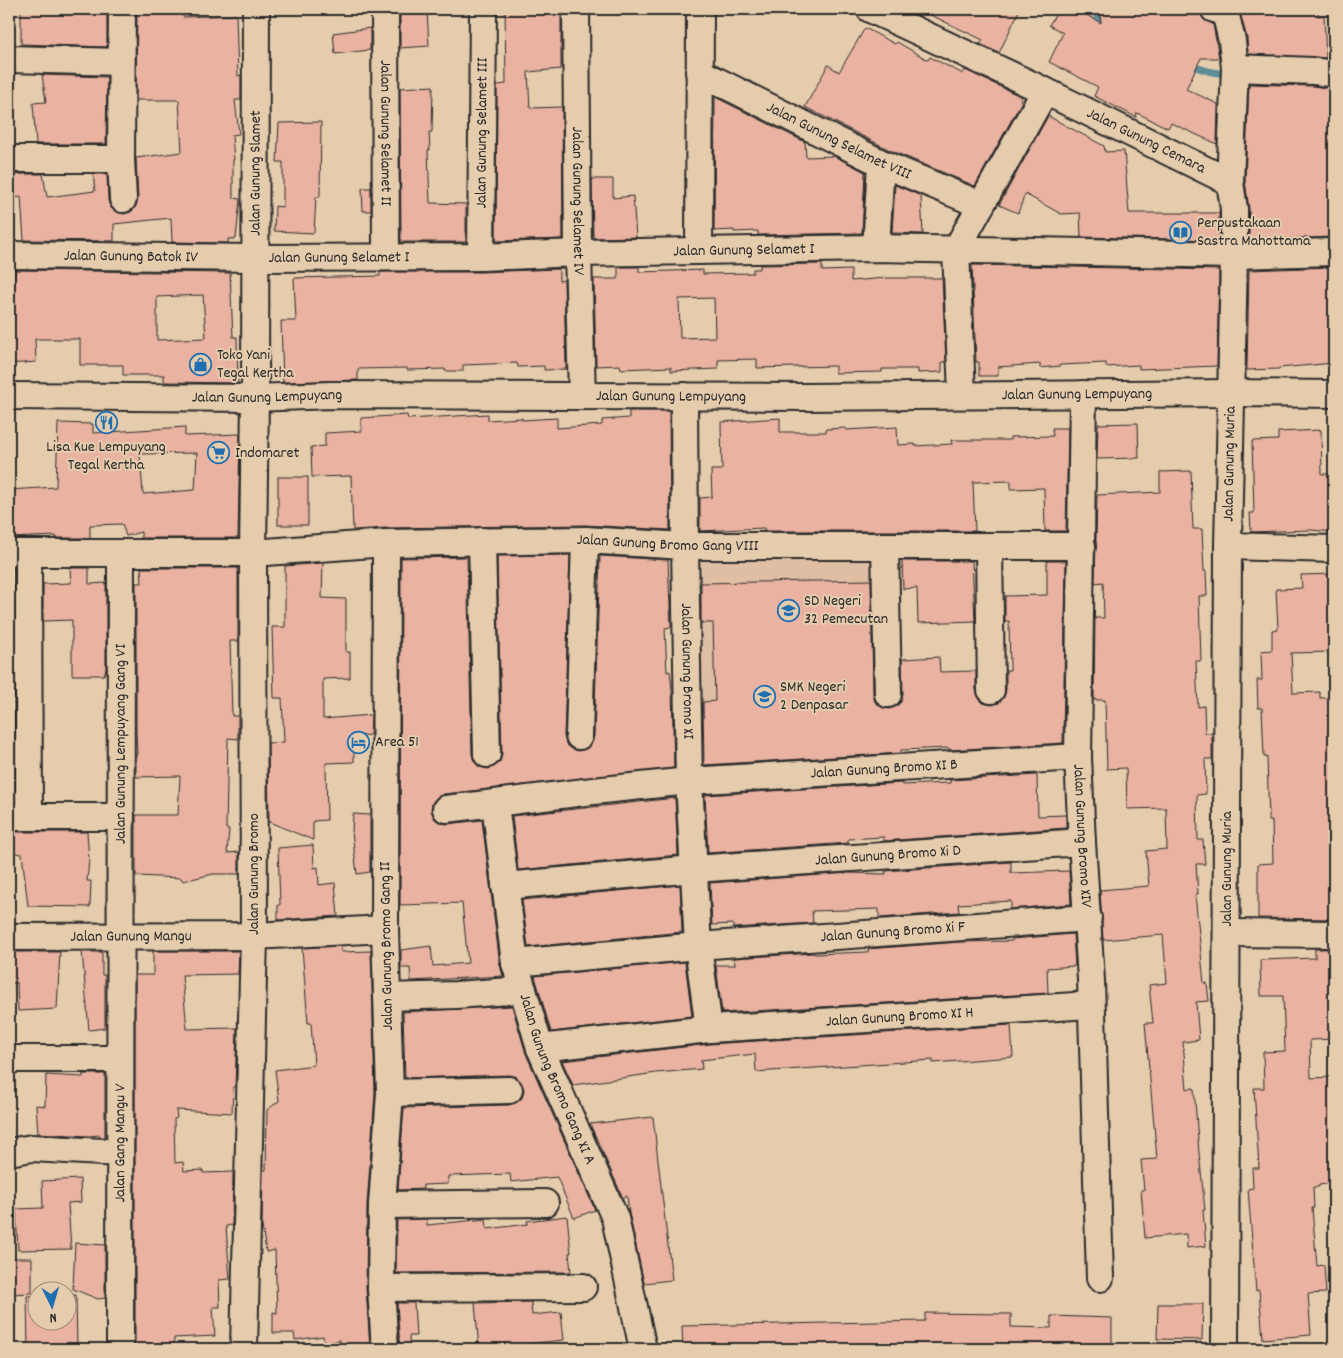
<svg xmlns="http://www.w3.org/2000/svg" width="1343" height="1358" font-family="Dekko,sans-serif">
<style>
.built{fill:#dfbea4}
.lines{fill:none;stroke-linecap:round;stroke-linejoin:round}
.stream{stroke:#5e8d96;stroke-width:7}
.building{fill:#eab2a0;stroke:#2b2b2b;fill-rule:evenodd}
.minor-casing{stroke:#2b2b2b;stroke-width:30}
.minor{stroke:#e5ccad;stroke-width:26}
.labels{text-anchor:middle;dominant-baseline:central;stroke-width:4;stroke-linejoin:round;paint-order:stroke}
.street-label{font-size:16px;fill:#2b2b2b;stroke:#e5ccad}
.poi-label{font-size:16px;fill:#2b2b2b;stroke:#e5ccad;text-anchor:start}
</style>
<rect width="100%" height="100%" fill="#e5ccad"/>
<filter id="ink" filterUnits="userSpaceOnUse"><feTurbulence type="fractalNoise" baseFrequency=".02" numOctaves="2"/><feDisplacementMap in="SourceGraphic" scale="10" xChannelSelector="R" yChannelSelector="G"/><feConvolveMatrix kernelMatrix="1 2 1 2 8 2 1 2 1" color-interpolation-filters="sRGB"/></filter>
<g filter="url(#ink)">
<!-- built -->
<path class="built" d="M872,560l6,13 7,81 -52,4 -100,87 -39,1 -1,-185z"/>
<g class="lines">
<!-- stream -->
<g class="stream">
<path d="M1095,9l5,17 3,3"/>
<path d="M1189,65l19,6 21,4"/>
</g>
</g>
<!-- building -->
<g class="building">
<path d="M21,9h86v38l-86,-3z"/>
<path d="M137,9h46v8l53,-2 2,61 3,-1v25h-6l4,34 -7,1 2,25h-1v38l7,1 -4,40h-8v4l-56,-1 -1,-24 -57,6v17l-90,-1 -3,-43 -10,1 -2,-22 14,-2h20l4,23 48,-6 -2,-17h14l1,26 2,7 6,5 8,2 7,-2 5,-6 2,-7 -2,-41 46,-6 -3,-52h-43z"/>
<path d="M427,9l2,37 -29,2v-37z"/>
<path d="M561,9v60l-33,3 2,36 32,-1 1,132 -67,2 1,-156 9,-1 -1,-74z"/>
<path d="M918,9h102l-21,44 -19,-9 3,-4z"/>
<path d="M1059,9h17l25,14 -1,-14h61v3l26,-1v4h14l3,5 9,4 6,34h-18l-15,31 32,15 -1,40 -46,-21 -3,5 -31,-15 -1,4 -42,-21 4,-9 -49,-25 14,-29 -14,-8z"/>
<path d="M1239,9h79v7l6,-1 2,43 -78,-4 -1,-16z"/>
<path d="M370,28v22l-35,4 -2,-21z"/>
<path d="M865,28l30,16 2,-2 31,18 2,-3 33,17 2,-4 57,27 -2,3 2,1 -47,85 -85,-36 -85,-43 23,-42 11,7z"/>
<path d="M42,75l65,2 -1,67h-70l-3,-41 13,-1z"/>
<path d="M1249,84l63,2 22,3v148l-85,3v-31l-4,-28z"/>
<path d="M433,86l-1,46h-3l1,18h-2l2,53 36,1v38h-65l-1,-154z"/>
<path d="M715,97l90,45 1,15 28,-1 31,16 -3,61 -104,2v-4l-24,1v-2l-20,1z"/>
<path d="M1048,116l56,30 1,6 19,-1 5,62h90v27l-138,-3 -1,-24 -19,1 -36,-20 -7,19 -19,-8z"/>
<path d="M321,122l-1,75h-4l-2,36 -40,-2 1,-25 8,1v-45h-6l2,-39z"/>
<path d="M592,179h21v19l20,-2 3,41 -43,1z"/>
<path d="M895,185l26,11 2,38 -31,-1z"/>
<path d="M362,188h9v23h-8z"/>
<path d="M822,264v7l29,-1v11l35,-3h56l4,84h-4v10l-24,1v-4h-36v3l-47,1v-7l-78,2v-9l-39,1v9l-47,2v-4l-50,2 -1,-4 -24,1 -2,-87h24v-12h21v5l64,-2v4l50,-1v-4h7v-4zM714,298l1,39 -35,1 -1,-39z"/>
<path d="M972,265l247,5 -2,96 -78,3v-4l-33,2v-4l-46,2v1l-20,2v-4l-42,3v9h-19v-14h-3z"/>
<path d="M1334,267v96l-55,5v1l-32,1 2,-100z"/>
<path d="M559,269v12l5,-1 2,89 -22,1v-4l-26,1 -1,-4 -54,2v6h-18v-2l-38,1v-2l-49,1v11l-75,2 -2,-61h15l-2,-43 86,-2v-4h101z"/>
<path d="M15,270l215,3 3,64h4l1,46 -74,-1v-7h-41v-10h-43v-26h-45l1,23 -27,2v-44h4zM203,295l3,43 -49,2v-43z"/>
<path d="M629,411h40l1,119 -85,-5 -199,3 -33,2 -2,-54 -39,1 -1,-30 14,-1v-13l37,-2 -1,-13 46,-3 1,4 80,-5v6l34,-2v2l35,-2v10l45,-3v-5l27,-2z"/>
<path d="M780,418v14h46v-3l20,-1v2l51,-3 1,18 17,-1v2l37,-2 -1,-4h59v-3l43,-1 -1,-8h16l-2,103h-21l-1,-43 -33,1v-8l-38,1 2,49h-210l-1,-3 -64,3v-33l12,-1 -1,-27h11l-1,-48z"/>
<path d="M58,423l35,1v9l92,-6v9l55,-2 -2,104h-97v-6l-15,4 -4,-12 -32,1v13h-34v-2l-47,2v-48l47,-3zM197,453l-2,37 -52,4 -3,-40z"/>
<path d="M1138,423l1,35 -42,1 1,-35z"/>
<path d="M1321,430l1,44h12v58l-23,-2 -60,2 -1,-19h4l-2,-72 26,-1v-8z"/>
<path d="M1191,471l2,58h9l2,42h2l1,25h-8l2,65h-5l2,46 6,-1 1,27h7v26h-7l1,35 -9,1 1,45h5l2,24h-9l2,30h-3l9,89h3l2,18 -13,1 3,38 -16,2 4,47 7,-1 5,65 6,57h-2l3,36 -19,2 -1,-14 -41,4 -4,-48h3l-3,-30 16,-1 -12,-136h8l-4,-38 18,-2 -4,-48 -60,5 -3,-50 49,-4 -3,-35 21,-2 -1,-41 -39,1 -1,-41 -19,1 -2,-69h-11l1,-82h9l-1,-36 -8,1 2,-88 63,-3v-20z"/>
<rect x="278" y="477" width="30" height="48"/>
<path d="M570,555l-6,181 2,8 5,4 7,3 8,-2 6,-6 2,-7 6,-180 68,4 3,67 -6,1 2,44 3,-1 2,19 2,78 -230,26 -7,3 -5,6 -1,7 3,8 6,5 8,1 34,-4 18,145 3,11 -92,5 -1,-13h-9v-18l30,-4 2,20 35,-3 -6,-60 -62,2 1,-347 66,-1 5,197 2,7 5,6 9,2 6,-2 6,-5 2,-8 -5,-198z"/>
<path d="M902,561h70l3,60 -57,2 -1,-35 -14,1z"/>
<path d="M1047,561h19l-3,182 -114,7v-2l-48,2v3l-197,12 -1,-63 12,-1 -2,-78h-12v-40l170,-3 2,114 2,8 6,5 8,2 6,-2 6,-5 2,-8 -1,-35 37,-2 1,15 36,-1v19l2,7 5,6 9,2 7,-2 5,-6 2,-7v-20h4l-1,-49h-4v-25l42,-1z"/>
<path d="M323,563l-1,35 24,1v53h4v26l-27,1v40l48,-4 -1,20 -16,1v26l-28,1 1,57 -14,1v19l-44,-18 -1,-79 16,-1 -2,-44h-8l-2,-71h13v-61z"/>
<path d="M70,568h19v16l17,-1v85l-2,7h-32v-55l-29,1v-37l28,-1z"/>
<path d="M141,568h97v73h-8l2,75h6v23l-10,-1 -2,91h3l-2,24 12,-1v22h-26l-30,7 -2,-3 -45,-2v-61h42l2,-39 -44,1v-23h1l-1,-23v-148h6z"/>
<path d="M1334,574v78l-43,1 2,40 27,-1v6h14v221l-76,-1v-54l15,-1 -1,-42h-3l-2,-64h-3l-2,-49h-4l-1,-28h5l-1,-29 11,-1v-20l6,-1 -2,-40 26,-1 -1,-13z"/>
<path d="M9,585h4v38l-4,1z"/>
<path d="M1037,775l1,41 28,-1v13l-182,13v-4l-36,2v4l-140,10 -3,-58 197,-12v2l48,-2v-3z"/>
<path d="M675,798l3,57 -160,15 -6,-54z"/>
<path d="M353,814l17,1v57l-13,2 -5,-42z"/>
<path d="M9,832h78l2,28 -2,21h4l-1,26 -62,-1 -6,-52 -13,-2z"/>
<path d="M313,845l1,23 4,-1 1,18 16,-2 3,33 -60,4v-15h2l-2,-57z"/>
<path d="M1011,862v11l58,-2 2,33 -60,5v-8l-53,3 1,8 -80,6v-9l-67,2 1,12 -80,5v-4l-21,1 -2,-42 139,-10 37,1 -1,-3z"/>
<path d="M680,885l2,47 -154,15 -6,-47z"/>
<path d="M1073,934l2,32 -28,2 1,25 -326,20 -6,-48h19l-1,-7 80,-5v1l54,-2v-3l92,-7 52,-1v-2z"/>
<path d="M341,946v6l30,-1 4,142 -8,112 -1,83 4,61h-30v-9l-15,4 -2,-8 -28,4 -1,-7h-21v-21l4,1 -2,-63 -9,2 -4,-26 1,-56h3l1,-60 12,-9 -4,-31 39,-5 -3,-42h-3l-6,-75z"/>
<path d="M1315,949h19v90l-24,1 1,38 23,-1v106l-15,2v2h-6l1,21h-2l5,58 7,-1 2,28 -18,1 3,41 -48,4 -4,-49 -3,1 -8,-102 5,-1 -1,-20h7l-5,-80h10l-1,-36 22,-1 -2,-55h-22l-1,-36 55,-2z"/>
<path d="M153,951h86l-1,23 -56,1 5,54 50,-1 -2,59h-2l-1,26 -56,-3 1,8 -3,1 1,44 8,-1 1,9 19,-1v3l30,-1 -1,53 -6,1 4,53 -11,1 1,27h-7l2,29 -41,2v11h-39v-374h18z"/>
<path d="M9,952h51l-3,57 -39,2 -1,-28 -8,1z"/>
<path d="M82,952h20v23h3v53l-16,2z"/>
<path d="M685,962l7,54 -141,16 -16,-56z"/>
<path d="M512,1006l14,48 69,156 -21,8 -17,-41 -46,5 -1,-8 -62,2v8l-25,1v4l-25,1 6,-82 105,-3 8,-3 5,-4 2,-8 -3,-8 -5,-5 -7,-2 -104,3 -2,-66z"/>
<path d="M1011,1025l2,32 -80,6v-3l-177,12 -1,-18 -54,6 1,9 -46,4 -83,12 -11,-24 148,-17z"/>
<path d="M83,1074h22v63h-5v-2l-11,1 -51,-3 -2,-28 9,1 1,-31 37,2z"/>
<path d="M653,1117l19,163 -28,3 -15,-70 -2,-17 -4,2 -33,-74z"/>
<path d="M80,1179l1,23 -13,1 3,46 -53,1 -2,-41 27,-1 -1,-27z"/>
<path d="M567,1216l4,37h-2l2,19 -175,1 1,-53 30,-1v6l59,-6 1,10 41,-5 -1,-3z"/>
<path d="M75,1243l30,2v53l-7,1 -25,-10z"/>
<path d="M9,1258h23v35l-23,1z"/>
<path d="M68,1295h8l1,54h-49l-1,-53h11v24h30z"/>
<path d="M531,1302l1,13 29,-3 3,28 -85,9 -4,-46z"/>
<path d="M397,1303h17l2,33h-7l1,13h-10z"/>
<path d="M1158,1304h45l-1,36 -45,-1z"/>
<path d="M925,1313l86,1v13l40,1v-12l61,2v31l-205,-1 -224,1 -1,-23 243,-5z"/>
</g>
<g class="lines">
<defs>
<g id="minor">
<path d="M122,9l-1,150 2,40"/>
<path id="s1" d="M385,9l1,247"/>
<path id="s2" d="M576,9l2,244 4,142"/>
<path id="s3" d="M870,9l175,82 185,91 4,27v46l-6,291 -3,799"/>
<path d="M1214,9l8,2 4,5 6,25 3,27 -5,114"/>
<path d="M9,59l112,3"/>
<path d="M1235,68l78,3 21,3"/>
<path id="s4" d="M699,72l182,91 100,42"/>
<path d="M9,159h112"/>
<path d="M876,248l5,-85"/>
<path d="M699,251l1,-242"/>
<path id="s5" d="M9,255l246,3 226,-1 97,-4 298,-5 358,7 100,-3"/>
<path id="s6" d="M481,257l2,-248"/>
<path id="s7" d="M1083,394l-5,363 4,85 9,138 9,298"/>
<path d="M962,395l-6,-145 89,-159"/>
<path id="s8" d="M9,396l246,2 76,-3 475,2 426,-4 102,1"/>
<path id="s9" d="M684,396l1,150 4,235 9,165 11,83"/>
<path d="M482,541l5,213"/>
<path d="M885,546l3,148"/>
<path d="M989,546l2,144"/>
<path d="M1228,546l106,3"/>
<path id="s10" d="M9,553h244l133,-10 199,-3 100,6h397"/>
<path d="M28,553l1,264"/>
<path d="M579,736l6,-196"/>
<path id="s11" d="M495,804l20,159 25,85 75,170 28,131"/>
<path id="s12" d="M446,809l147,-18 96,-10 389,-24"/>
<path d="M9,817h112"/>
<path id="s13" d="M505,886l189,-17 388,-27"/>
<path d="M1227,933l107,1"/>
<path id="s14" d="M9,937l245,-1 131,-7"/>
<path id="s15" d="M515,963l183,-17 390,-28"/>
<path d="M387,997l69,-2 67,-5"/>
<path id="s16" d="M540,1048l169,-19 382,-24"/>
<path d="M9,1059h111"/>
<path d="M390,1093l119,-3"/>
<path d="M9,1152l23,-4 88,5"/>
<path d="M382,1205l163,-2"/>
<path d="M381,1288l202,-1"/>
<path id="s17" d="M120,1349l1,-796"/>
<path id="s18" d="M244,1349l10,-413 -1,-383 2,-155 1,-389"/>
<path d="M385,1349l-4,-61 1,-83 8,-112 -5,-164 1,-386"/>
</g>
</defs>
<!-- minor casing -->
<use href="#minor" class="minor-casing"/>
<!-- minor -->
<use href="#minor" class="minor"/>
</g>
</g>
<!-- icons -->
<defs>
<symbol id="library-ring" viewBox="-11 -11 22 22"><circle r="9.5" fill="#e5ccad" stroke="#1f6fb2" stroke-width="1.5"/><path d="M-6-4Q-3-5.5-.7-3.5V5Q-3 3-6 4ZM6-4Q3-5.5 .7-3.5V5Q3 3 6 4Z" fill="#1f6fb2"/></symbol>
<symbol id="shop-ring" viewBox="-11 -11 22 22"><circle r="9.5" fill="#e5ccad" stroke="#1f6fb2" stroke-width="1.5"/><path d="M-5-2.5h2.3a2.7 3.5 0 0 1 5.4 0H5L5.5 6h-11ZM-1.5-2.5h3a1.5 2.3 0 0 0-3 0Z" fill="#1f6fb2"/></symbol>
<symbol id="restaurant-ring" viewBox="-11 -11 22 22"><circle r="9.5" fill="#e5ccad" stroke="#1f6fb2" stroke-width="1.5"/><path d="M-5-6h1v4h1v-4h1v4h1v-4h1v5L-1.5 .5V6h-2V.5L-5-1ZM5-6V6H3V1.5H1.5Q1.5-4 5-6Z" fill="#1f6fb2"/></symbol>
<symbol id="supermarket-ring" viewBox="-11 -11 22 22"><circle r="9.5" fill="#e5ccad" stroke="#1f6fb2" stroke-width="1.5"/><path d="M-6-5.5h2.5l.6 2H6L4.5 2H-2.5L-4.4-4H-6ZM-1.5 3.2a1.3 1.3 0 1 0 .1 0ZM3 3.2a1.3 1.3 0 1 0 .1 0Z" fill="#1f6fb2"/></symbol>
<symbol id="school-ring" viewBox="-11 -11 22 22"><circle r="9.5" fill="#e5ccad" stroke="#1f6fb2" stroke-width="1.5"/><path d="M0-5L7-2L0 1L-7-2ZM-4 1L0 2.5L4 1V4Q0 6-4 4Z" fill="#1f6fb2"/></symbol>
<symbol id="hotel-ring" viewBox="-11 -11 22 22"><circle r="9.5" fill="#e5ccad" stroke="#1f6fb2" stroke-width="1.5"/><path d="M-6-4.5h1.5V1H6V5H4.5V3h-9V5H-6ZM-4 0a1.8 1.8 0 1 1 3.6 0ZM.5 0V-2.5h3Q6-2.5 6 0Z" fill="#1f6fb2"/></symbol>
</defs>
<g fill-rule="evenodd">
<use href="#library-ring" x="1168" y="220" width="25" height="25"/>
<use href="#shop-ring" x="188" y="352" width="25" height="25"/>
<use href="#restaurant-ring" x="94" y="410" width="25" height="25"/>
<use href="#supermarket-ring" x="206" y="440" width="25" height="25"/>
<use href="#school-ring" x="776" y="598" width="25" height="25"/>
<use href="#school-ring" x="752" y="684" width="25" height="25"/>
<use href="#hotel-ring" x="346" y="730" width="25" height="25"/>
</g>
<g class="labels">
<!-- street labels -->
<g class="street-label">
<text stroke="none"><textPath href="#s1" startOffset="124">Jalan Gunung Selamet II</textPath></text>
<text stroke="none"><textPath href="#s6" startOffset="124">Jalan Gunung Selamet III</textPath></text>
<text stroke="none"><textPath href="#s3" startOffset="306">Jalan Gunung Cemara</textPath></text>
<text stroke="none"><textPath href="#s4" startOffset="156">Jalan Gunung Selamet VIII</textPath></text>
<text stroke="none"><textPath href="#s18" startOffset="1176">Jalan Gunung Slamet</textPath></text>
<text stroke="none"><textPath href="#s2" startOffset="192">Jalan Gunung Selamet IV</textPath></text>
<text stroke="none"><textPath href="#s5" startOffset="735">Jalan Gunung Selamet I</textPath></text>
<text stroke="none"><textPath href="#s5" startOffset="122">Jalan Gunung Batok IV</textPath></text>
<text stroke="none"><textPath href="#s5" startOffset="330">Jalan Gunung Selamet I</textPath></text>
<text stroke="none"><textPath href="#s8" startOffset="1068">Jalan Gunung Lempuyang</textPath></text>
<text stroke="none"><textPath href="#s8" startOffset="258">Jalan Gunung Lempuyang</textPath></text>
<text stroke="none"><textPath href="#s8" startOffset="662">Jalan Gunung Lempuyang</textPath></text>
<text transform="translate(1230 464) rotate(-89)">Jalan Gunung Muria</text>
<text stroke="none"><textPath href="#s10" startOffset="659">Jalan Gunung Bromo Gang VIII</textPath></text>
<text stroke="none"><textPath href="#s9" startOffset="275">Jalan Gunung Bromo XI</textPath></text>
<text stroke="none"><textPath href="#s17" startOffset="605">Jalan Gunung Lempuyang Gang VI</textPath></text>
<text stroke="none"><textPath href="#s12" startOffset="440">Jalan Gunung Bromo XI B</textPath></text>
<text stroke="none"><textPath href="#s7" startOffset="442">Jalan Gunung Bromo XIV</textPath></text>
<text stroke="none"><textPath href="#s13" startOffset="384">Jalan Gunung Bromo Xi D</textPath></text>
<text transform="translate(1227 869) rotate(-90)">Jalan Gunung Muria</text>
<text transform="translate(254 874) rotate(-90)">Jalan Gunung Bromo</text>
<text stroke="none"><textPath href="#s15" startOffset="379">Jalan Gunung Bromo Xi F</textPath></text>
<text stroke="none"><textPath href="#s14" startOffset="122">Jalan Gunung Mangu</textPath></text>
<text transform="translate(387 946) rotate(-91)">Jalan Gunung Bromo Gang II</text>
<text stroke="none"><textPath href="#s16" startOffset="361">Jalan Gunung Bromo XI H</textPath></text>
<text stroke="none"><textPath href="#s11" startOffset="284">Jalan Gunung Bromo Gang XI A</textPath></text>
<text stroke="none"><textPath href="#s17" startOffset="206">Jalan Gang Mangu V</textPath></text>
</g>
<!-- poi labels -->
<g class="poi-label">
<text x="1197" y="223">Perpustakaan<tspan x="1197" dy="18">Sastra Mahottama</tspan></text>
<text x="217" y="355">Toko Yani<tspan x="217" dy="18">Tegal Kertha</tspan></text>
<text x="106" y="447" text-anchor="middle">Lisa Kue Lempuyang<tspan x="106" dy="18">Tegal Kertha</tspan></text>
<text x="235" y="453">Indomaret</text>
<text x="804" y="601">SD Negeri<tspan x="804" dy="18">32 Pemecutan</tspan></text>
<text x="780" y="687">SMK Negeri<tspan x="780" dy="18">2 Denpasar</tspan></text>
<text x="375" y="742">Area 51</text>
</g>
</g>
<!-- margin -->
<rect width="1343" height="1358" fill="none" stroke="#e5ccad" stroke-width="30"/>
<rect x="15" y="15" width="1313" height="1328" fill="none" stroke="#2b2b2b" stroke-width="2" filter="url(#ink)"/>
<!-- north arrow -->
<g transform="translate(52 1306) rotate(175)"><circle r="24" fill="#e5ccad" stroke="#9b8c79"/>
<path d="M0-4L9 19L0 12L-9 19Z" fill="#1f6fb2"/>
<text y="-8" font-size="14" font-weight="bold" text-anchor="middle" fill="#2b2b2b">N</text>
</g>
</svg>
